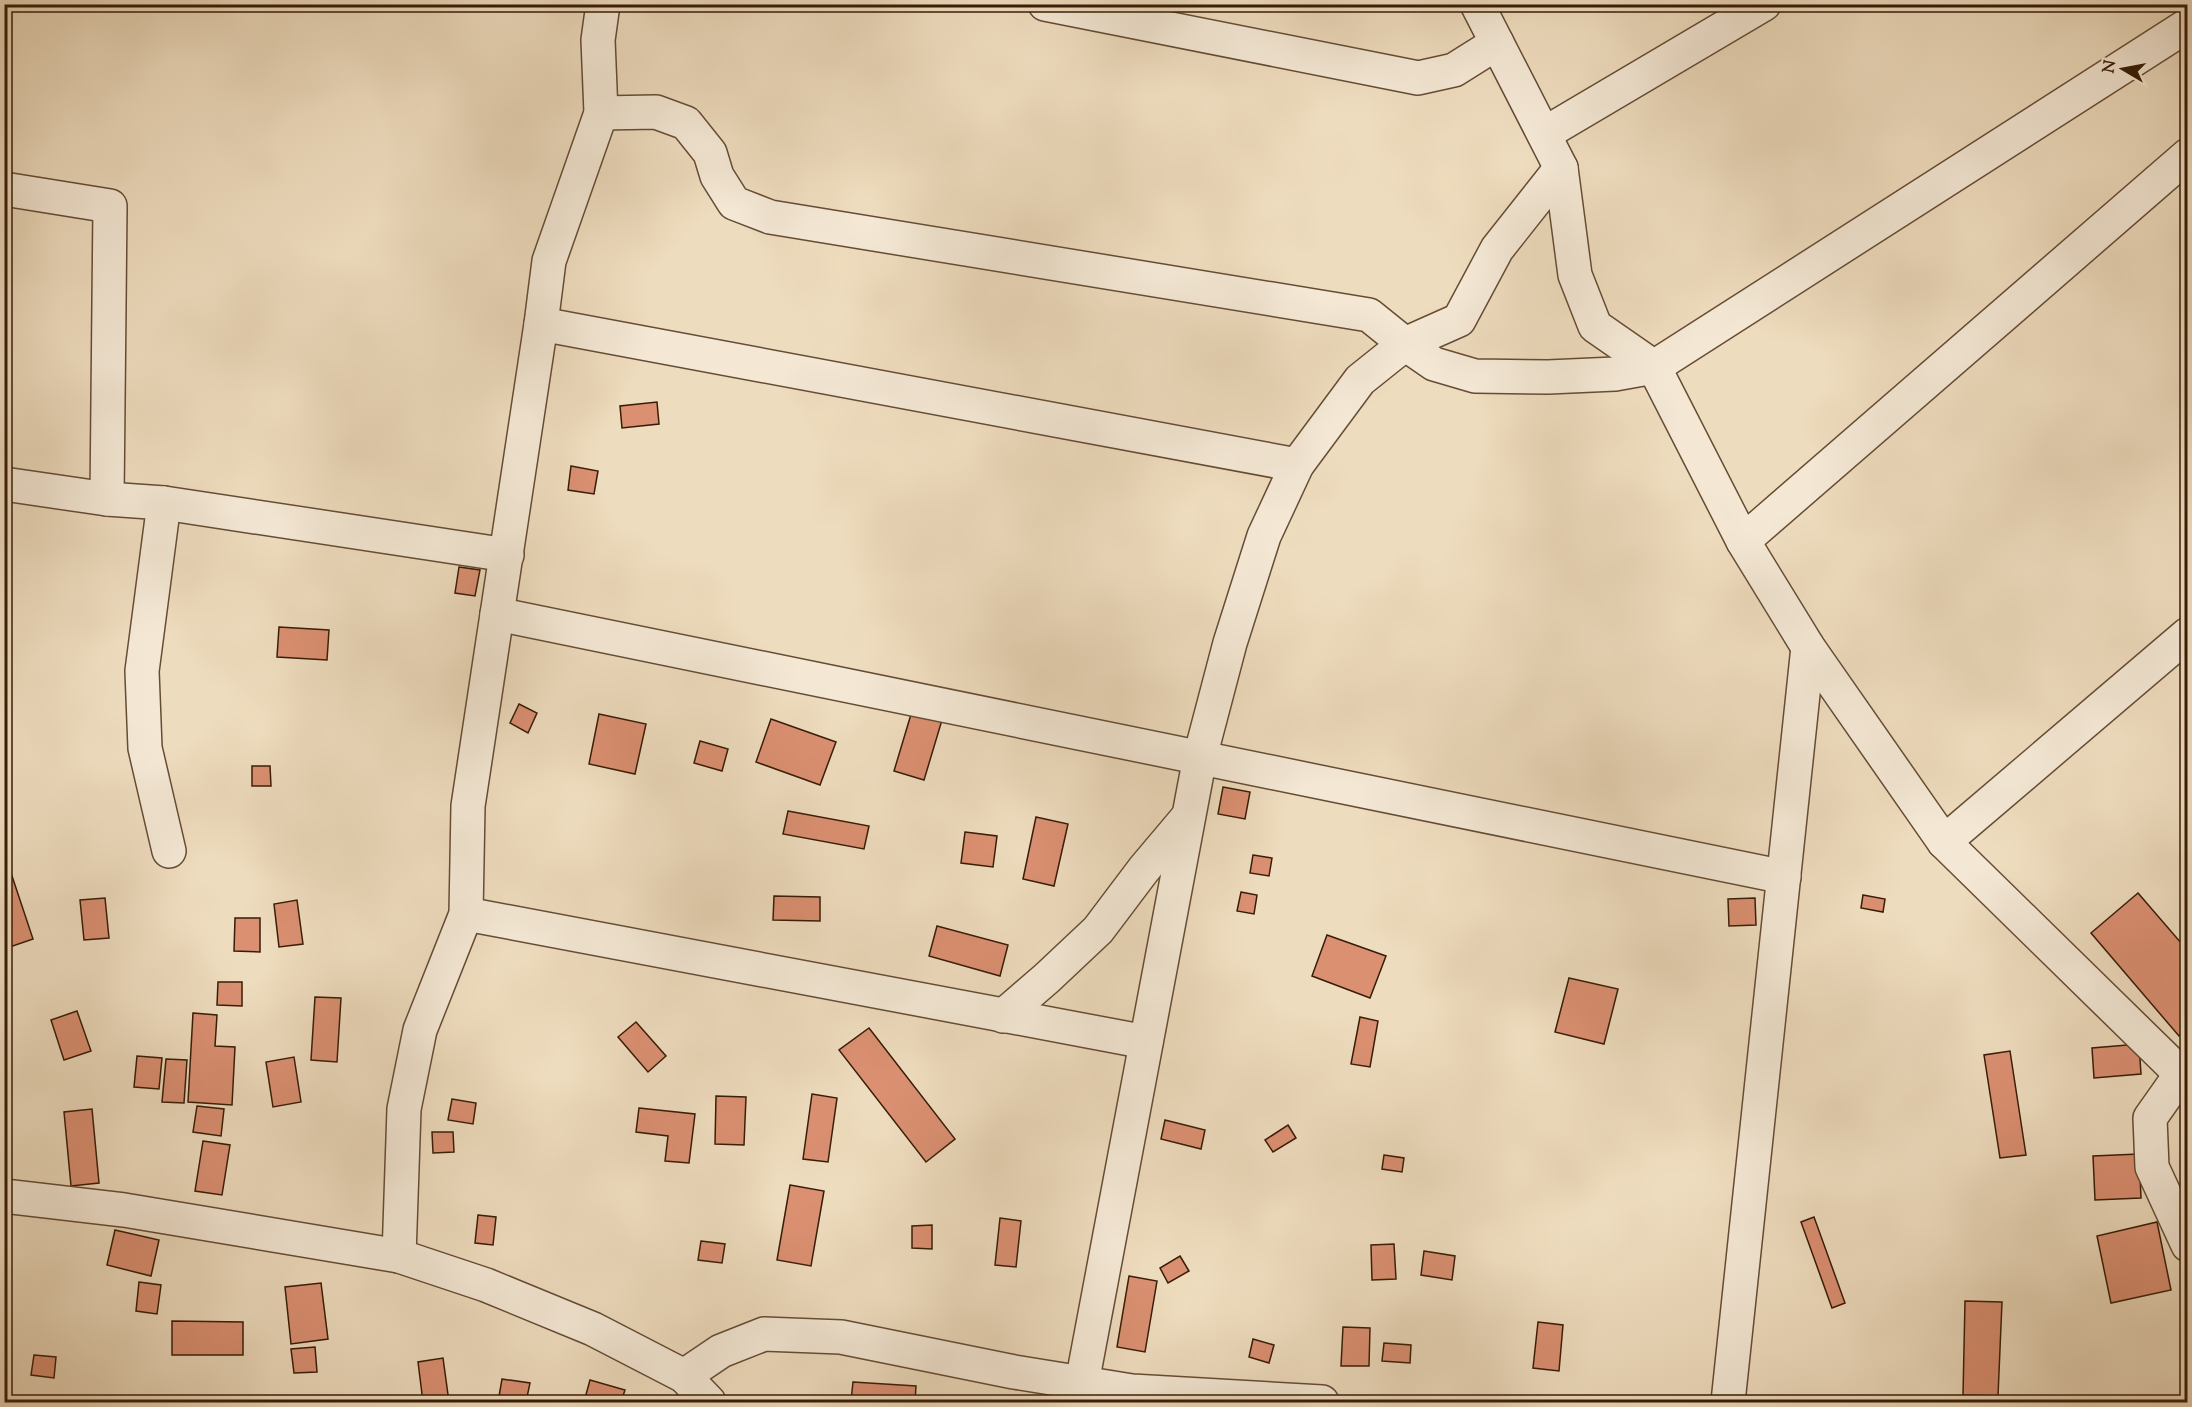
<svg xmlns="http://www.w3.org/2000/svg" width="2192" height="1407" font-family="'Sorts Mill Goudy',serif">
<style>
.building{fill:#db9072;stroke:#371c07;stroke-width:1.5}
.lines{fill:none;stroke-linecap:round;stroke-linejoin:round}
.minor-casing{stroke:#654c35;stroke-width:36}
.minor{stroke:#f4e8d5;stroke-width:33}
</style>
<rect width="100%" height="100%" fill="#eedcbe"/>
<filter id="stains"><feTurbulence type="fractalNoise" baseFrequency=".00333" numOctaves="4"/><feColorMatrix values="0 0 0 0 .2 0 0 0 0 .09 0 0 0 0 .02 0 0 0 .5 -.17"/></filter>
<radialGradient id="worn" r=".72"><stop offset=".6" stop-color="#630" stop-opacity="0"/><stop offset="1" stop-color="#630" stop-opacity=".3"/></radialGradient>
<!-- building -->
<g class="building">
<path d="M657,402l2,22 -37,4 -2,-22z"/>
<path d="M571,466l27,5 -4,23 -26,-4z"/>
<path d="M459,567l21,3 -5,26 -20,-3z"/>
<path d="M279,627l50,3 -2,30 -50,-3z"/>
<path d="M519,704l18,9 -9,20 -18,-10z"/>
<path d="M912,711l30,9 -18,60 -30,-9z"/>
<path d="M599,714l47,10 -11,50 -46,-10z"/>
<path d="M771,719l65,23 -16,43 -64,-23z"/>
<path d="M700,741l28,8 -6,22 -28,-8z"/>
<path d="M252,766h18l1,20h-19z"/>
<path d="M1223,787l27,5 -5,27 -27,-5z"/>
<path d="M788,811l81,15 -5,23 -81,-15z"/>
<path d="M1036,817l32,7 -14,62 -31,-7z"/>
<path d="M965,832l32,4 -4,31 -32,-4z"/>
<path d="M1253,855l19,3 -3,18 -19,-3z"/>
<path d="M10,870l23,69 -29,10v-78z"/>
<path d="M1241,892l16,3 -3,19 -17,-3z"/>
<path d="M2138,893l50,58v77l-9,8 -88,-103z"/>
<path d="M1863,895l22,4 -2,13 -22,-4z"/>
<path d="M774,896l46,1v24l-47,-1z"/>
<path d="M105,898l4,40 -25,2 -4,-40z"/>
<path d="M1755,898l1,27 -27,1 -1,-27z"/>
<path d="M297,900l6,44 -24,3 -5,-43z"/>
<path d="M235,918h25v34l-26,-1z"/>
<path d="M937,926l71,19 -8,31 -71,-20z"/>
<path d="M1327,935l59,21 -16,42 -58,-22z"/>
<path d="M1569,978l49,11 -14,55 -49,-12z"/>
<path d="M218,982h24v24l-25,-1z"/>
<path d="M315,997l26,1 -4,64 -26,-2z"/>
<path d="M77,1011l14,40 -27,9 -13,-40z"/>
<path d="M193,1013l24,2 -2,31 20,1 -3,58 -44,-3z"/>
<path d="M1360,1017l18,4 -8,46 -19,-3z"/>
<path d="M636,1022l30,34 -18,16 -30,-35z"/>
<path d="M869,1028l86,111 -29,23 -87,-112z"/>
<path d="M2139,1044l2,30 -47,4 -2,-30z"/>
<path d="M2010,1051l16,104 -26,3 -16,-103z"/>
<path d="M137,1056l25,2 -3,31 -25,-2z"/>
<path d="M294,1057l7,45 -28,5 -7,-45z"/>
<path d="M166,1059l21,1 -3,43 -22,-1z"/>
<path d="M812,1094l25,4 -9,64 -25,-3z"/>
<path d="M716,1096l30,1 -2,48 -29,-1z"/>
<path d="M452,1099l24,4 -3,21 -25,-4z"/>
<path d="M197,1106l27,3 -3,27 -28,-4z"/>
<path d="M639,1108l56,6 -6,49 -24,-2 3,-25 -32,-4z"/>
<path d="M92,1109l7,74 -28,3 -7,-74z"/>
<path d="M1165,1120l40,10 -4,19 -40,-10z"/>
<path d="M1288,1125l8,13 -23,14 -8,-12z"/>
<path d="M432,1132h21l1,20 -21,1z"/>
<path d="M203,1141l27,4 -8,50 -27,-4z"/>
<path d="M2139,1154l2,44 -46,2 -2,-44z"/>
<path d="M1384,1155l20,3 -2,14 -20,-3z"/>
<path d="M790,1185l34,6 -13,75 -34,-6z"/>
<path d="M478,1215l18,2 -3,28 -18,-2z"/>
<path d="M1814,1217l31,86 -13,5 -31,-86z"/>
<path d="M1000,1218l21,3 -5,46 -21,-2z"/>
<path d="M2157,1222l14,68 -60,13 -14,-67z"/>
<path d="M932,1225v24l-20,-1v-22z"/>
<path d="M115,1230l44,10 -8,36 -44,-11z"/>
<path d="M701,1241l24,3 -3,19 -24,-3z"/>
<path d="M1394,1244l2,35 -24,1 -1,-35z"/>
<path d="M1424,1251l31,5 -3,24 -31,-5z"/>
<path d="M1180,1256l9,15 -21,12 -8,-15z"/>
<path d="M1129,1276l28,5 -12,71 -28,-5z"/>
<path d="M139,1282l22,3 -4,29 -21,-3z"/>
<path d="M321,1283l7,56 -37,5 -6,-57z"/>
<path d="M1965,1301l37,1 -4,94 -35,-1z"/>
<path d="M172,1321l71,1v33h-71z"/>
<path d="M1538,1322l25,3 -4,46 -26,-3z"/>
<path d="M1343,1327l27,1 -1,38h-28z"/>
<path d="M1253,1339l21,6 -5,18 -20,-6z"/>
<path d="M1384,1343l27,2 -1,18 -28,-2z"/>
<path d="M315,1347l2,25 -23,1 -3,-24z"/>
<path d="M34,1355l22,2 -2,21 -23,-3z"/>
<path d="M443,1358l6,44h-26l-5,-40z"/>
<path d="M502,1379l28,4 -4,19h-28z"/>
<path d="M590,1380l35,10 -4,12h-37z"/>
<path d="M853,1382l63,4 -1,16 -64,-1z"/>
<rect x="172" y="1397" width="27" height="5"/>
</g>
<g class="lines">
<defs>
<g id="minor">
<path d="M1045,4l373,74 36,-8 43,-27"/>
<path d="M1477,4l84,164 14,107 20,51 59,41 89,174 65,106 136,195 237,232"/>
<path d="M601,113l55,-1 30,11 24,30 7,23 17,27 36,14 599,98 36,29 29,20 41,12 73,1 67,-3 39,-7 534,-342"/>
<path d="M1544,134l220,-130"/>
<path d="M4,189l106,17 -3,293"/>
<path d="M541,324l756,141"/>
<path d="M4,484l103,15 57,4 343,52"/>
<path d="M164,503l-22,168 3,77 24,103"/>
<path d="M1743,541l445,-386"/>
<path d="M497,614l1287,263"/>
<path d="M1944,842l244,-208"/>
<path d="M466,914l680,128"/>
<path d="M1003,1016l44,-38 51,-48 46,-61 43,-51"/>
<path d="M2188,1068l-7,6 -31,44 2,49 36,78"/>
<path d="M4,1196l120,14 275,46 87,29 107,44 91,47 25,26"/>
<path d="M399,1256l5,-147 16,-79 46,-116 2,-108 73,-482 8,-63 52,-148 -3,-73 5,-36"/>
<path d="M684,1376l37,-25 43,-17 77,3 173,35 118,19 190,11"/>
<path d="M1082,1383l118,-626 30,-114 34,-107 33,-71 63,-85 45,-36 54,-24 38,-71 64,-81"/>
<path d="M1728,1402l80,-755"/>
</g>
</defs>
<!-- minor casing -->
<use href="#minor" class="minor-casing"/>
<!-- minor -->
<use href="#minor" class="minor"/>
</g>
<!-- margin -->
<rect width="2192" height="1407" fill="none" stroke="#eedcbe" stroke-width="24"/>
<rect x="6" y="6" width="2180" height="1395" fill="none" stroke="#371c07" stroke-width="3"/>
<rect x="12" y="12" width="2168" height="1383" fill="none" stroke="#371c07" stroke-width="1.5"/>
<!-- north arrow -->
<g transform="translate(2123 69) rotate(280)" stroke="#f4e8d5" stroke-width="4.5" paint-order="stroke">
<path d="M0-4.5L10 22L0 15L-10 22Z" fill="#371c07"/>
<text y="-9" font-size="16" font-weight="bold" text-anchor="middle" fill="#371c07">N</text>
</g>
<rect width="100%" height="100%" filter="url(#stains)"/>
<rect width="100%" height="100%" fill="url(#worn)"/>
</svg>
